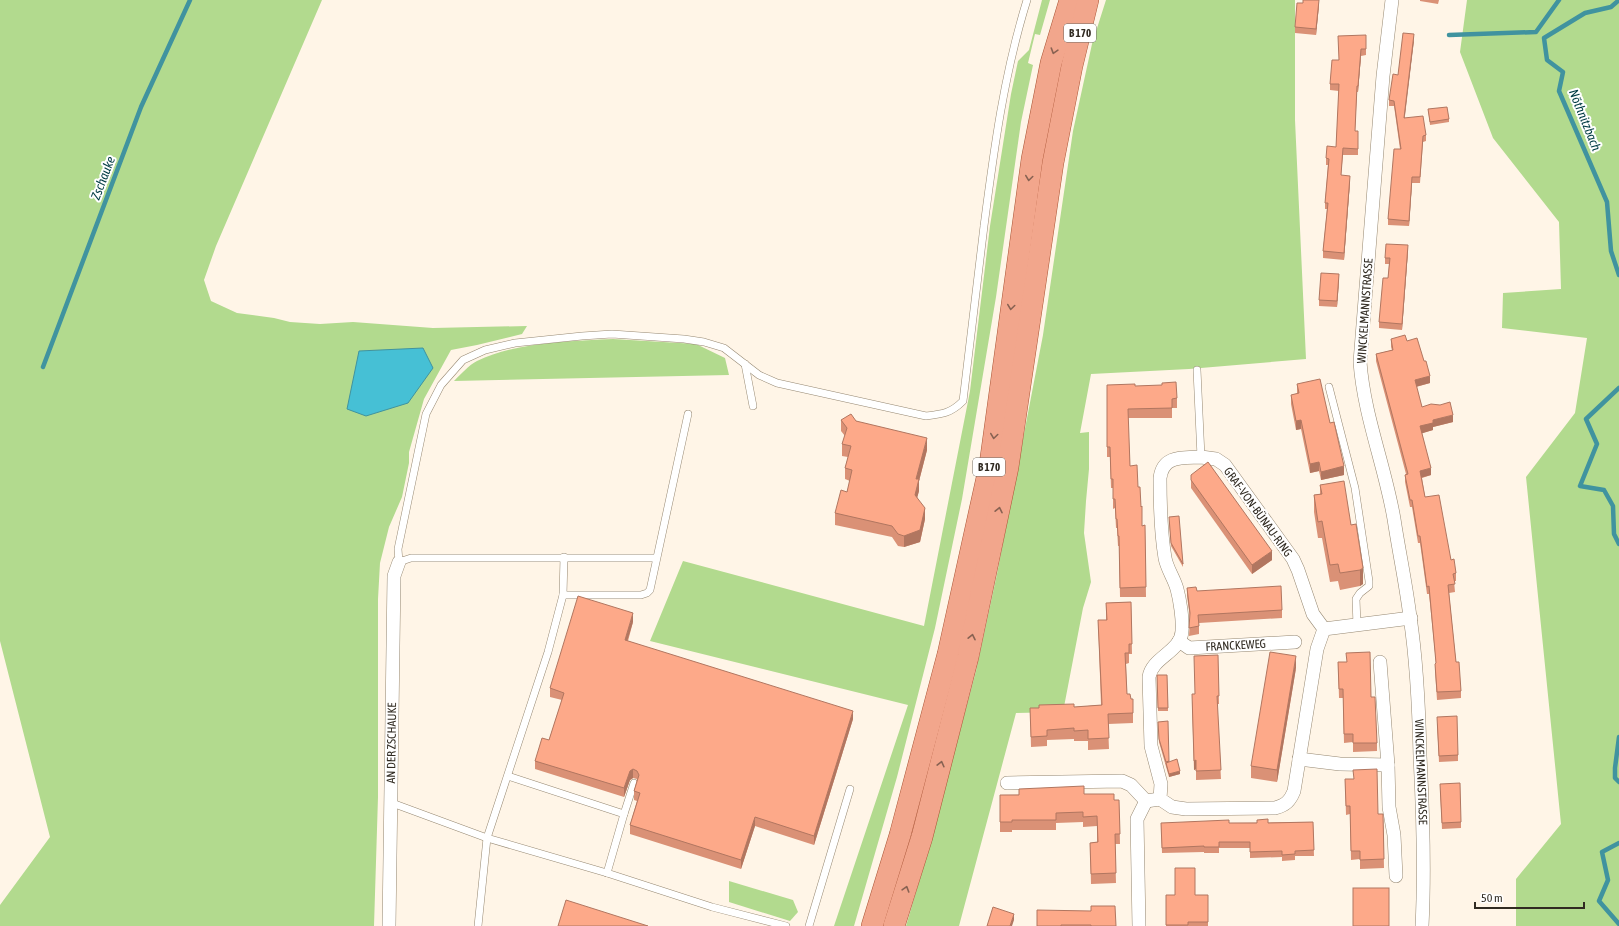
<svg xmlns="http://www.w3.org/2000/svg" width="1619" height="926" font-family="'Asap Condensed',sans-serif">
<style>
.green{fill:#b2da8e}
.water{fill:#46c0d5;stroke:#40939f}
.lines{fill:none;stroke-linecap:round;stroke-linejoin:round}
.stream{stroke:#40939f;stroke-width:4.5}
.lane-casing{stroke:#968872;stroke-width:8}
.street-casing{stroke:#968872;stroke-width:14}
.primary-casing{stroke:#a95435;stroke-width:22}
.lane{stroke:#fff;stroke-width:7}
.street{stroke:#fff;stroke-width:13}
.primary{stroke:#f2a68c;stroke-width:21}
.wall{fill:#da9176}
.shaded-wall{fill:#b17660}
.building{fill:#fda989;stroke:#b17660}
.oneway{stroke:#886252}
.labels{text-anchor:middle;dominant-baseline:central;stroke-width:4;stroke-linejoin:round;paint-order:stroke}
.shield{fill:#fff;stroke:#6f6b64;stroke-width:1}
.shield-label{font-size:11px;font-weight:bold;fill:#312b22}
.street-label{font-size:12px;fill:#312b22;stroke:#fff}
.water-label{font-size:13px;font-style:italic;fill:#003b43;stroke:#fff}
</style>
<rect width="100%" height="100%" fill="#fff5e7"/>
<!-- green -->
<g class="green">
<path d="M0,0h322l-106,246 -12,34 7,21 26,12 37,5 16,4 30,2 33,-2 80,6 94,-2 -5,8 -45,11 -26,5 -27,49 -15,53v11l-7,34 -13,30 -9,36 -2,36v198l-4,129h-374v-21l50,-68 -50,-196z"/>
<path d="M1042,0h8l-10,35 -5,-1 -7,29 5,2 -12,57 -25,175 -34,202 -27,129 -38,149 -43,149h-20l74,-221 -258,-64 33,-80 241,65 46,-235 20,-165 21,-132 7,-33 11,-11z"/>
<path d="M1106,0h189v120l11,239 -117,10 -98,5 -11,59 9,-1v37l-3,32 -2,32 7,49 -8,26 -20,104 -47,1 -57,213h-53l20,-68 50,-187 21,-97 46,-239 30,-204 19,-87z"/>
<path d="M1467,0h152v926h-103v-47l45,-55 -35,-347 49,-64 12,-75 -85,-10 1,-35 58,-4 -2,-67 -66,-84 -33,-86z"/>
<path d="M613,339l83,5 29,14 4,17 -275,6c7,-7 15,-16 23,-20 39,-19 93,-20 136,-22z"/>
<path d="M729,881l64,19 5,12 -8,9 -61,-19z"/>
</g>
<!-- water -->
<path class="water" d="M423,348l10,20 -25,35 -42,13 -19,-7 12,-58z"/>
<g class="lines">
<!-- stream -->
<g class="stream">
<path d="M1619,0l-8,7 -26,6 -41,25 3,22 16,12 -4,19 48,111 4,49 8,24"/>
<path d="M1449,35l87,-3 23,-32"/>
<path d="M43,367l98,-260 49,-107"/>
<path d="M1619,388l-33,31 11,25 -17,42 24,4 9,16 1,28 5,10"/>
<path d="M1619,737l-4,31v10l4,4"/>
<path d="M1619,843l-17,9 6,28 -9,21 20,23"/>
</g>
<defs>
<g id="lane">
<path d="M745,364l8,42"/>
<path d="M1197,370l4,87"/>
<path d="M1329,387l26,101 14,93v5l-9,7 -4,6 1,26"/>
<path d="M656,558h-245l-12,4 -1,-13 28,-135 15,-29 22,-25 22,-10 30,-7 67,-7 30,-2 72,5 20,3 20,6 35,27 18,8 149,33c17,-2 25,-3 37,-15 7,-59 14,-117 21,-175 10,-77 20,-152 43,-226"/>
<path d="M563,595h78l6,-2 3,-3 38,-176"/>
<path d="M508,776l116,38"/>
<path d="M392,803l95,35 120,35 105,34 74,19"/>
<path d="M607,873l17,-59 10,-31"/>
<path d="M478,926l9,-88 61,-186 15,-57 1,-38"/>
<path d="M809,926l41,-137"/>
</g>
<g id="street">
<path id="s1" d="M1392,0l-9,76 -23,286c4,54 25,104 34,157 5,33 12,65 16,98 7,46 9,93 10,139 3,57 5,113 2,170"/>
<path d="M1201,457l15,2 9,6 68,94 5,11 15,44 11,15 -7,20 -23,142c-4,10 -8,14 -19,17l-89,1 -14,-2 -12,-8 1,-15 -10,-38 -2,-69c3,-20 32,-25 33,-46 1,-11 -2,-31 -5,-42 -3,-11 -10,-20 -12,-31 -4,-24 -5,-55 -5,-80 3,-23 22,-20 41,-21z"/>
<path d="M1324,629l87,-11"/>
<path id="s2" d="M1179,641l10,7 106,-6"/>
<path d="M1380,662l8,103 1,42 5,28 2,41"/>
<path d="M1299,759l41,5 48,1"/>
<path d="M1007,783l115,-2 9,4 15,16 14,-2"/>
<path id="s3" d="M389,926l5,-350 5,-14"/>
<path d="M1139,926l-2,-107 9,-18"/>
</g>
<g id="primary">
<path d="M872,926l28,-91 48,-181 42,-190 42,-305 19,-96 19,-63"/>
<path d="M894,926l28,-89 46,-180 40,-190 45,-304 19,-97 16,-66"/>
</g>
</defs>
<!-- lane casing -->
<use href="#lane" class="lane-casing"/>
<!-- street casing -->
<use href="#street" class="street-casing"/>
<!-- primary casing -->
<use href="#primary" class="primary-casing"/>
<!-- lane -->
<use href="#lane" class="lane"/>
<!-- street -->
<use href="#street" class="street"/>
<!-- primary -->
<use href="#primary" class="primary"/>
</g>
<!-- wall -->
<g class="wall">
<path d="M1420,0h19l-1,4 -18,-3z"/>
<path d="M1319,5l-3,30 -21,-2v-6z"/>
<path d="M1366,35v20l-5,1 -3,36h-1l-2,39 3,6v18h-15l-2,20 9,7 -6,78 -21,-2v-7l4,-42h-2v-6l3,-38h-2v-7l10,-11 3,-56 -9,-1v-6l9,-24z"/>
<path d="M1414,40l-10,78 22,17v6l-3,1 -3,41h-8l-3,43 -21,-1v-6l12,-70 -6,-43h-5v-6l9,-25z"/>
<path d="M1428,109l21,10v3l-19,3z"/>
<path d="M1408,251l-6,79 -23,-2v-6l9,-44 1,-14h-4v-6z"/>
<path d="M1339,280l-2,27 -18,-1v-6z"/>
<path d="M1391,339l16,2 23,42 -14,4 6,20 31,15 -20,5v3l-11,3 9,42 -9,3 3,19 26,63 5,13v8h-2l1,11 -6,1 7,69 5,29v7l-24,2 -2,-29v-7l1,-1 -7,-69h-2l-7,-51h-2l-6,-36h-2l-5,-25v-7l1,-1 -30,-113v-7l16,-4 -1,-3z"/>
<path d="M1297,384l33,39 14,52 -23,5 -2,-9 -9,2 -9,-44 -5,1 -5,-26v-9l6,-1z"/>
<path d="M1107,385l28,1 42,12v10h-5v10h-44l2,48 8,21 4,39 3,-1 1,72h-26l-1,-51h-1l-1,-18h-1l-1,-20 -2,1v-21h-2l-1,-31h-3z"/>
<path d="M841,420l15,1 71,29 -8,31v10l-2,6 8,22 -5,23 -16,5 -6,-1 -6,-9 -57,-12v-12l12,-21 3,-11 -5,-2v-11l3,-11 -6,-1v-12l3,-8 -4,-5z"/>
<path d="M1191,475l81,85 -20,14 -61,-86z"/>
<path d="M1320,485l31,40 5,-1 7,60 -3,2 -20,4 -2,-9 -8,1 -8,-44h-4l-4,-26v-17l6,-1z"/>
<path d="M1169,520l14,44v3l-12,-21z"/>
<path d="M1187,588l10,3 85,19v8l-83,5v11l-10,2 1,-18 -3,-22z"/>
<path d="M1131,602l1,52h-3v9l-3,1 1,30 4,5 2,14v10l-25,1 1,25 -21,1v-9h-14v-2l-27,1v6l-16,1 -1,-39 44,-1 27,-2 -3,-85h8v-17z"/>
<path d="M633,622l-5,19 225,78 -39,126 -59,-19 -14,43 -111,-35v-9l7,-24 -3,-1v-9l3,-12 -4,-1 -3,2 -6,17 -89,-28v-8l14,-21 13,-40 -12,-3v-9z"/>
<path d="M1218,655l1,49h-2l4,75 -25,1v-11l-2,1 -2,-67 3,-9z"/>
<path d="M1338,662l33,35 6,46v8l-24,1v-10l-9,1 -1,-45h-4z"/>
<path d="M1296,668l-19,114 -26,-4v-12z"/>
<path d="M1157,675h10l1,36h-10z"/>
<path d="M1158,722l11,39 11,13 -11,3 -10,-35z"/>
<path d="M1437,723l21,32v6l-19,1z"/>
<path d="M1345,779l33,35h5l1,54 -24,1v-10l-9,1 -1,-46 -4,1z"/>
<path d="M1440,790l21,32v6l-19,1z"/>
<path d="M1084,794l30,6h5l1,44h-5l1,39 -25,1 -1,-41 7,-1v-16l-14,1v-5l-27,1v7h-44v2h-12v-37z"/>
<path d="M1313,822l1,34h-19v4l-13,1v-4l-32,1v-10h-31v5h-15v-1l-42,1 -1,-30h68z"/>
<rect x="1166" y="895" width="42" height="31"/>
<path d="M1037,910l79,16h-79z"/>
</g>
<!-- shaded-wall -->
<g class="shaded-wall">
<path d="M1319,0v5l-3,30v-6z"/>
<path d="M1414,34v6l-10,84v-6z"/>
<path d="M1361,49v7l-3,36v-6z"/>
<path d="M1350,176v6l-6,78v-7z"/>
<path d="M1412,177v6l-3,43v-5z"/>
<path d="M1408,245v6l-6,79v-6z"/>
<path d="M1339,274v6l-2,27v-6z"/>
<path d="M1430,376v7l-15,4v-7z"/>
<path d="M1453,415v7l-20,5v3l-13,4v-8l13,-6z"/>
<path d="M1301,420v9l-5,1v-9z"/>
<path d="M927,438v12l-8,31v10l-4,15v-11l1,-16z"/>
<path d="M1319,462v9l-9,2v-9z"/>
<path d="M1344,466v9l-23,5v-8z"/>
<path d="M1431,468v7l-11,3v-7z"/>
<path d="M925,508v11l-5,23 -16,5v-11z"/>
<path d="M1272,551v9l-20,14v-9z"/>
<path d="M1363,568v16l-3,2v-16z"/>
<path d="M633,613v9l-8,26v-8z"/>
<path d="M1296,656v12l-19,114v-12z"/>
<path d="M853,711v8l-39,126v-9z"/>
<path d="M1196,760v9l-2,1v-9z"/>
<path d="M633,769v9l-3,2 -6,17v-9l6,-17z"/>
<path d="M1180,771v3l-11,3v-3z"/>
<path d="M755,817v9l-14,43v-9z"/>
<path d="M1014,914v6l-2,6h-2z"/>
</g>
<!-- building -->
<g class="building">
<path d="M1303,0h16l-3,29 -21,-2 2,-24h6z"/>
<path d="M1403,33l11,1 -10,84 19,-2 3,19 -3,1 -3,41h-8l-3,44 -21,-2 6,-70h7l-7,-48 -5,-1 4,-26 5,1z"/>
<path d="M1366,35v14h-5l-3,37h-1l-2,45h3v18l-15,-1 -2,27 9,1 -6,77 -21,-2 5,-48h-3l4,-44 -3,-1 1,-12 9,1 3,-63h-9l2,-24h7l-1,-24z"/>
<path d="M1447,107l2,12 -19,3 -2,-13z"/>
<path d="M1386,244l22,1 -6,79 -23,-2 4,-44h5l2,-20h-5z"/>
<path d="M1321,273l18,1 -2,27 -18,-1z"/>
<path d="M1405,335l2,6 10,-3 7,23h2l4,15 -15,4 7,27 9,-3 9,1 10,-3 3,13 -20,5v3l-13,3 11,42 -11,3 5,26 14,-2 12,65 3,-1 2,14 -3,1 2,10 -7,1 8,77h3l2,29 -24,1 -2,-28 1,-1 -7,-77 -2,1 -7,-51h-2l-6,-36h-2l-5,-25 3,-1 -32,-120 17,-4 -2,-11z"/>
<path d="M1320,379l10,44 4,-1 10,44 -23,6 -2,-10 -9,2 -9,-44 -5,1 -5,-26 8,-2 -2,-9z"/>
<path d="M1176,382l1,16 -5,1v9l-44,1 2,57 7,-1 1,22h2l1,20 1,-1v20l3,-1 1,62 -26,1 -1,-52h-1l-1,-17h-1l-1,-20h-2v-20h-2l-1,-32h-3v-62l28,-1v2l27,-1v-2z"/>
<path d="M851,414l5,7 71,17 -11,41h3l-4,16 10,13 -5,22 -16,6 -6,-2 -6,-8 -57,-13 6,-23 6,2 5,-22 -7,-2 6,-22 -9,-2 5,-16 -6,-8z"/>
<path d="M1208,462l64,89 -20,14 -61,-85v-5z"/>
<path d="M1344,481l7,44 5,-1 7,44 -3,2 -20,3 -2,-9 -8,1 -8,-44 -4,1 -4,-27 8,-1 -2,-9z"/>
<path d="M1179,516l4,48 -12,-21 -2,-26z"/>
<path d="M1281,586l1,24 -84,5 1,11 -10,2 1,-15 -3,-25 9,-1 1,4z"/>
<path d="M578,596l55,17 -8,27 228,71 -39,125 -59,-19 -14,43 -111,-35 10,-32 -6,-2 5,-16 -2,-4 -4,-2 -3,2 -6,17 -89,-27 7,-23 7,2 15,-47 -14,-5z"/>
<path d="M1131,602l1,42h-3v9h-4l2,41h3l1,5h2v14l-25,1 1,24 -21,1v-9l-14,1v-3l-27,2v6l-16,1 -1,-29h9v-3l35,-1v3l28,-2 -4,-85h9l-1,-17z"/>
<path d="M1270,652l26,4 -19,114 -26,-4z"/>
<path d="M1370,652l1,45h4l2,46h-24v-9h-9l-1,-45h-4l-1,-27h9l-1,-9z"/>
<path d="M1218,655l1,41h-2l4,74 -25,1v-11l-2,1 -2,-67h3l-1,-38z"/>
<path d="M1157,675h10l1,33h-10z"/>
<path d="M1457,716l1,39 -19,1 -2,-39z"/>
<path d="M1168,721l1,40 -3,1 -7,-23 -1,-17z"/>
<path d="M1177,759l3,12 -11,3 -3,-11z"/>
<path d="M1377,769l1,45h5l1,45 -24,1v-9h-9l-1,-45h-4l-1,-27h9l-1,-9z"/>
<path d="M1460,783l1,39 -19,1 -2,-39z"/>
<path d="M1084,786v8h30v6h5l1,34h-5l1,39 -25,1 -1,-31 8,-1 -1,-26 -14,1v-5l-27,1v7h-44v2h-12v-27h19v-6z"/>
<path d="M1268,819v4l45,-1 1,28 -19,1v3l-13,1v-4l-32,1v-10h-31v5h-15v-1l-42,2 -1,-25 68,-3v3h28v-3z"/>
<path d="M1175,868h20v27h13v27h-20v3h-22v-30h9z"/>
<rect x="1353" y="888" width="36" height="38"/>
<path d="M566,900l82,26h-90z"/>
<path d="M1091,906h24l1,20h-25v-1h-30v1h-24v-16l54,1z"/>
<path d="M993,907l21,7 -4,12h-23z"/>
</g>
<!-- one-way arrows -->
<defs><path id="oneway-chevron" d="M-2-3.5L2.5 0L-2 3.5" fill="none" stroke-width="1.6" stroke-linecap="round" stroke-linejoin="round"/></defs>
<g class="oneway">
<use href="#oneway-chevron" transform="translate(1054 51) rotate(107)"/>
<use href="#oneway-chevron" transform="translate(1029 178) rotate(98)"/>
<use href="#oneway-chevron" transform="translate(1011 307) rotate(98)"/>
<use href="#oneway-chevron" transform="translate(994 436) rotate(98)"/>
<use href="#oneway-chevron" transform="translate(999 510) rotate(-78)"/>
<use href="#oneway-chevron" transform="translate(972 637) rotate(-78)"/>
<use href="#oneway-chevron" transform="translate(941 764) rotate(-76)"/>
<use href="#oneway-chevron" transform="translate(906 889) rotate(-73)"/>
</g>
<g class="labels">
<!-- shield labels -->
<g class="shield">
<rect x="1064" y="24" width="32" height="18" rx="3"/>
<rect x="973" y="458" width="32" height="18" rx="3"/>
</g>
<g class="shield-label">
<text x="1080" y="33">B 170</text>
<text x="989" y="467">B 170</text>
</g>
<!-- street labels -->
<g class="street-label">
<text transform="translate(1365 311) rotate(-86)">WINCKELMANNSTRASSE</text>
<text transform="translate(1258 512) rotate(54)">GRAF-VON-BÜNAU-RING</text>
<text stroke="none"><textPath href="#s2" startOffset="59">FRANCKEWEG</textPath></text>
<text stroke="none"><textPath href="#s3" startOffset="183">AN DER ZSCHAUKE</textPath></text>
<text stroke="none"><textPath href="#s1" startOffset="779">WINCKELMANNSTRASSE</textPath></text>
</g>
<!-- water labels -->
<g class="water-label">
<text transform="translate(1585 120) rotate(68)">Nöthnitzbach</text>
<text transform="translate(103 178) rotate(-69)">Zschauke</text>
</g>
</g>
<!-- scale -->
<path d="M1475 902v6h109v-6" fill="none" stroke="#312b22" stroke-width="2"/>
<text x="1481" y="902" font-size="12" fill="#312b22" stroke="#ffffff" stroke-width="3" paint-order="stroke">50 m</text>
</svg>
